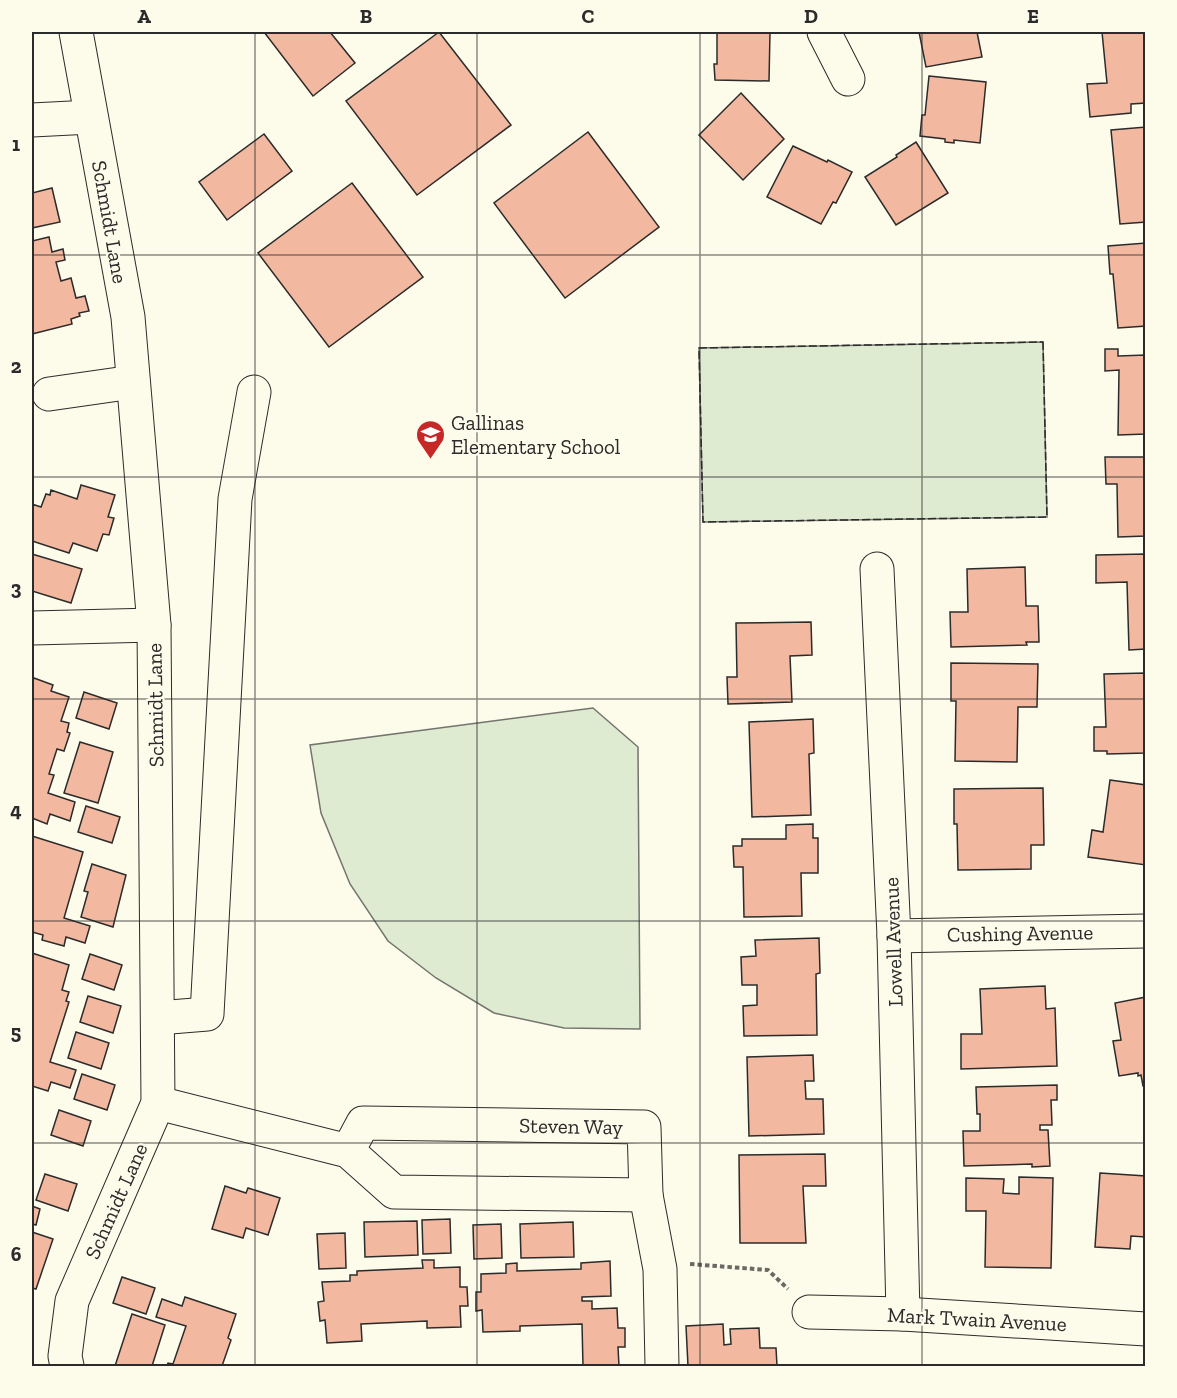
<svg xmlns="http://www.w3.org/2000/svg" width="1177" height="1398" viewBox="0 0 1177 1398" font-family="'Zilla Slab',serif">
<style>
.green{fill:#deebd1;stroke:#74746e;stroke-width:1.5}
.building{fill:#f2b8a0;stroke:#2b2b2b;stroke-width:1.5}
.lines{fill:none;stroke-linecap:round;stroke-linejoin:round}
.minor-casing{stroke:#2b2b2b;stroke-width:35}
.path{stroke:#6a6964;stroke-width:4;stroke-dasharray:4.5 3;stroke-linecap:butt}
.minor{stroke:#fdfbea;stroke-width:33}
.fence{stroke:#2b2b2b;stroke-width:1.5;stroke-dasharray:8 3;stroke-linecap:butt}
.grid{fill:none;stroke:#2b2b2b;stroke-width:1.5;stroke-opacity:0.55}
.labels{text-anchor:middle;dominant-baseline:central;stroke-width:4.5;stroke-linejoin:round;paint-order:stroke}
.street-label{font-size:21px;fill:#2b2b2b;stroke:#fdfbea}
.poi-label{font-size:21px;fill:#2b2b2b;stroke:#fdfbea;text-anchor:start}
.neatline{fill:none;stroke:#2b2b2b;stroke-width:2}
.grid-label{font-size:20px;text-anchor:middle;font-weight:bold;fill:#2b2b2b}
</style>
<rect width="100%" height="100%" fill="#fdfbea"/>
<g class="green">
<path d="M1043 342 1047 517 703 522 699 348Z"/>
<path d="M593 708 638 747 640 1029 564 1028 494 1013 436 978 388 941 350 884 321 813 310 745Z"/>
</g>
<g class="building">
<path d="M264 32H330L355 63 313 96Z"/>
<path d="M439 32 511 125 417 195 346 101Z"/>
<path d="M717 32H770L769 81 715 80 714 64H717Z"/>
<path d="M919 32H977L982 57 926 67Z"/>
<path d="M1102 32H1146V103L1131 104V113L1090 117 1087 84 1107 83Z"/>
<path d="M929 76 986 82 980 143 954 140V143L945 142V139L920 136 922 115H925Z"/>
<path d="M741 93 784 139 743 180 699 135Z"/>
<path d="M1146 127V222L1120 224 1111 130Z"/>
<path d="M588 132 659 227 565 298 494 203Z"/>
<path d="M264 134 292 171 227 220 199 182Z"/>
<path d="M916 142 948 193 896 225 865 177 897 157 896 155Z"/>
<path d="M793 146 827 162 828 160 852 172 836 203 833 202 821 224 767 197Z"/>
<path d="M352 183 423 277 329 347 258 253Z"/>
<path d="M52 188 60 222 32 228V193Z"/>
<path d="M49 237 52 252 63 249 65 260 56 262 61 281 71 278 76 298 85 296 89 311 79 313 80 316 71 319 72 324 32 334V241Z"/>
<path d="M1146 243V326L1118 328 1113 274H1110L1108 246Z"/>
<path d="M1105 349H1118V356L1146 355V434L1118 435 1119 370 1105 371Z"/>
<path d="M1105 457H1146V536L1118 537 1117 484H1106Z"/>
<path d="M81 485 115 495 108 517 114 518 109 535 103 534 97 551 73 543 69 553 32 541V504L41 507 46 494 50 495 51 490 77 499Z"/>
<path d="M32 554 82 569 71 603 32 591Z"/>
<path d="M1146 554V649L1129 650 1127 582 1096 583V555Z"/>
<path d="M1025 567 1026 606H1038L1039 642H1026L1027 645 951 647 950 612H968L967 569Z"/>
<path d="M811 622 812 655 790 656 792 702 728 704 727 677H737L736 623Z"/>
<path d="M951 663 1038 664 1037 707H1018L1017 762 955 761 956 701H951Z"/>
<path d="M1146 673V753L1107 754V751H1094V727H1106L1104 674Z"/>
<path d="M34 678 53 685 51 691 69 697 61 721 69 723 67 732 70 733 64 751 57 749 49 774 54 775 48 793 75 802 70 821 50 814 47 824 32 818V683Z"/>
<path d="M84 692 117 703 109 729 76 718Z"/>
<path d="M813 719 814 753 809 754 811 815 752 817 749 722Z"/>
<path d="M80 742 113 752 98 803 64 793Z"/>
<path d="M1110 780 1146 785V865L1088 857 1092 830 1103 832Z"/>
<path d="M1043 788 1044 845H1031V869L958 870 957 824H954V789Z"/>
<path d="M86 806 120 817 112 843 78 832Z"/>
<path d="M813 824V838H818V873H801L802 916 744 917 743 867H734L733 846H742V839H786V825Z"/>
<path d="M32 836 83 852 64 918 90 926 85 943 66 937 64 946 42 940 43 935 32 932Z"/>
<path d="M92 864 126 875 113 927 81 917 88 892 84 891Z"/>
<path d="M819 938 820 973 816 974 817 1035 744 1036 743 1006 757 1005V985H742L741 957 756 956 755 940Z"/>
<path d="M32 953 69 965 62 990 69 992 66 1001 69 1002 50 1062 76 1070 70 1088 51 1082 48 1091 32 1086Z"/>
<path d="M90 954 122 965 114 990 82 979Z"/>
<path d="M1045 986 1046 1009 1055 1008 1057 1066 961 1069V1034H982L980 989Z"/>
<path d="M88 996 121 1006 113 1033 80 1022Z"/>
<path d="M1146 997V1086H1143L1141 1075 1138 1076V1073L1119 1076 1113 1041 1121 1040 1115 1003Z"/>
<path d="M76 1032 109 1043 101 1069 68 1058Z"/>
<path d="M813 1055 814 1081H805L806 1099H823L824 1134 749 1136 747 1057Z"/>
<path d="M82 1074 115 1085 107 1110 74 1099Z"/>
<path d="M1057 1085V1100H1051L1052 1125H1040V1130H1048L1050 1166 1032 1167V1164L964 1166 963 1131H980V1114H977L976 1087Z"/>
<path d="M59 1110 91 1121 83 1146 51 1135Z"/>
<path d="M825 1154 826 1186H803L806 1243H740L739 1155Z"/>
<path d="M1100 1173 1146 1176V1237L1131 1236 1130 1249 1095 1247Z"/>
<path d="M45 1174 77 1184 68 1211 36 1200Z"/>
<path d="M1019 1177 1053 1178 1051 1268 985 1267 986 1211H966V1178L1004 1179 1003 1193 1019 1194Z"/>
<path d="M225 1186 246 1193 248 1188 280 1198 268 1235 246 1228 243 1238 212 1229Z"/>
<path d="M32 1206 40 1209 36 1225 32 1224Z"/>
<path d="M450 1219 451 1253 423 1254 422 1220Z"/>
<path d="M417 1221 418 1255 365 1257 364 1222Z"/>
<path d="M573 1222 574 1257 521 1258 520 1224Z"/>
<path d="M501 1224 502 1258 474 1259 473 1225Z"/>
<path d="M32 1232 53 1239 36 1289 32 1288Z"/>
<path d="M345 1233 346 1268 319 1269 317 1234Z"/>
<path d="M422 1260H434V1268L460 1267V1287H467L468 1306H460L461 1327 427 1328V1321L361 1324 362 1341 327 1343 325 1320 320 1321 318 1302 324 1301 322 1282 350 1281V1275H357V1271L423 1268Z"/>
<path d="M610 1261 611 1296 582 1297V1301H592V1309L617 1308 618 1328H625V1347H618L619 1366H583L582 1324 520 1326V1331L483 1332 482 1310 476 1311V1292H481V1274L506 1273V1264L517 1263V1271L581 1269V1263Z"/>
<path d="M122 1277 155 1288 146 1314 113 1303Z"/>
<path d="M185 1297 236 1314 228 1338 231 1340 222 1366H167L168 1363 173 1364 186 1326 156 1317 162 1299 182 1306Z"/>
<path d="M132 1314 165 1325 152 1366H115Z"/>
<path d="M723 1324 724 1345 731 1344 730 1329 759 1328 760 1348H776L777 1366H688L686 1326Z"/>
</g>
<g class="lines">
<defs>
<g id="minor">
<path d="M824 32 848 79"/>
<path d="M32 120 91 117"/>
<path d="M49 394 133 382"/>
<path d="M877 569 894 936 903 1314"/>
<path d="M32 628 154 625"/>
<path d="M894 936 1146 931"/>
<path d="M158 1018 207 1014 235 499 254 392"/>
<path d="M158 1103 348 1151 394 1192 646 1195 644 1127 363 1123 348 1151"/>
<path d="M646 1195 660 1269 662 1366"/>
<path d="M809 1312 903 1314 1146 1329"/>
<path d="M67 1366 65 1356 72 1301 158 1103 154 625 128 317 76 32"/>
</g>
</defs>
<use href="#minor" class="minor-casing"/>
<path class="path" d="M690 1264 768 1270 788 1289"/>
<use href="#minor" class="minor"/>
<path class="fence" d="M1043 342 1047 517 703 522 699 348Z"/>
</g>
<path class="grid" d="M255 32V1366M477 32V1366M700 32V1366M922 32V1366M32 255H1146M32 477H1146M32 699H1146M32 921H1146M32 1143H1146"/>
<defs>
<symbol id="school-pin" viewBox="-11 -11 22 30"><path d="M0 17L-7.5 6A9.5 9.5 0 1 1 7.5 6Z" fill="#c62828" stroke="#fdfbea"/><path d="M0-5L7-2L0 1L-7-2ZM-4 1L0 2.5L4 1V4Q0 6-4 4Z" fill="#fff"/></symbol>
</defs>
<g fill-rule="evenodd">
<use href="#school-pin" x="414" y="418" width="33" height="45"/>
</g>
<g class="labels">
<g class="street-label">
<text transform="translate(110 222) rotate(80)">Schmidt Lane</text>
<text transform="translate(155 705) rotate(-91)">Schmidt Lane</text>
<text transform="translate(1020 933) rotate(-1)">Cushing Avenue</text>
<text transform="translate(893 942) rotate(-92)">Lowell Avenue</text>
<text transform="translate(571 1126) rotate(1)">Steven Way</text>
<text transform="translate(116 1201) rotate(-66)">Schmidt Lane</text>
<text transform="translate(977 1319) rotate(3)">Mark Twain Avenue</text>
</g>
<g class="poi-label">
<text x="451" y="422">Gallinas<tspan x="451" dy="24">Elementary School</tspan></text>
</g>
</g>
<rect width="1177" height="1398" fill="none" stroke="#fdfbea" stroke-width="66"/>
<rect x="33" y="33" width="1111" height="1332" class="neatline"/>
<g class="grid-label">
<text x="144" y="23">A</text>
<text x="366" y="23">B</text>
<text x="588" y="23">C</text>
<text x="811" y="23">D</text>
<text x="1033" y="23">E</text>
<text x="16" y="151">1</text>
<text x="16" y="373">2</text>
<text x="16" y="595">3</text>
<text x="16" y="817">4</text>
<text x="16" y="1039">5</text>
<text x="16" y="1261">6</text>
</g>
</svg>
